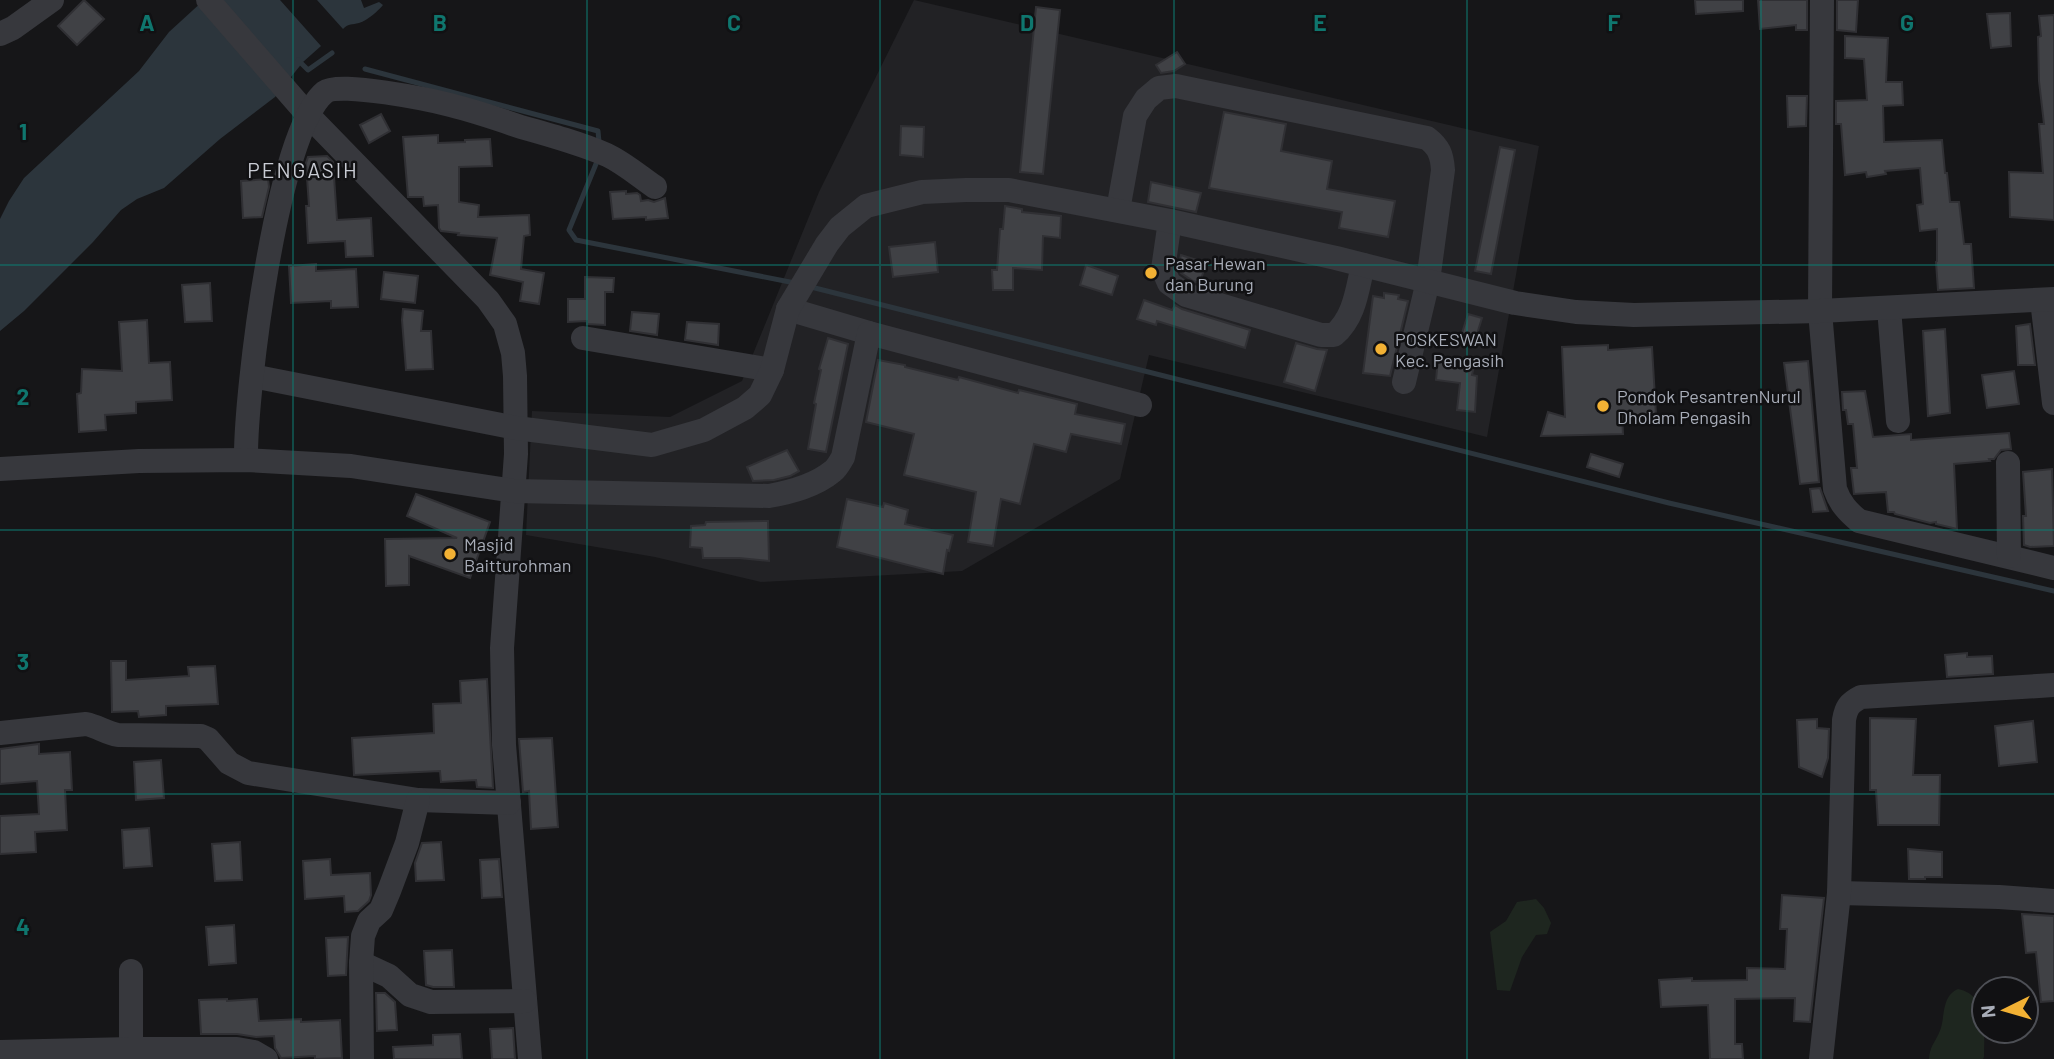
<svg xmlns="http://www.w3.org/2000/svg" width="2054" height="1059" viewBox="0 0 2054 1059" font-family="Barlow,sans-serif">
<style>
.built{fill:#222225}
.green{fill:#1e261f}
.water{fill:#2c353c}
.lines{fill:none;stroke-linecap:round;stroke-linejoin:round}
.stream{stroke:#2c353c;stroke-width:5}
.building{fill:#404145;stroke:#303034;stroke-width:2}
.minor{stroke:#37383d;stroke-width:24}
.grid{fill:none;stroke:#0f766e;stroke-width:2;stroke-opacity:0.55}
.poi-dot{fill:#f2b134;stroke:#111113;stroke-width:2.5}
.labels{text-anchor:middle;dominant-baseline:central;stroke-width:5;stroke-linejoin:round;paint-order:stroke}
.poi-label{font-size:18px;fill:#a8adb8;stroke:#111113;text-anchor:start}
.quarter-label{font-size:21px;letter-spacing:2px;fill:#c9ccd4;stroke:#111113}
.grid-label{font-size:23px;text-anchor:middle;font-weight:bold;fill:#0f766e;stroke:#111113;stroke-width:5;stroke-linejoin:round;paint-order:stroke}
</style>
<rect width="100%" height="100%" fill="#161618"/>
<path class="built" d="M914 0 1539 146 1487 437 1149 355 1120 479 962 571 761 582 655 557 526 535 532 411 670 417 742 381 819 192Z"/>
<g class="green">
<path d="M1536 899 1544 908 1551 923 1547 934 1536 935 1522 957 1510 991 1497 990 1490 932 1506 921 1517 902Z"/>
<path d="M1958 989C1989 995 1984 1034 1984 1057L1983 1059H1929C1930 1046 1934 1044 1939 1033 1946 1019 1940 997 1958 989Z"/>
</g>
<g class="water">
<path d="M204 0H280L321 46 303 62 275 97 220 139 164 188 137 199 121 210 93 242 24 311 0 331V219L9 201 24 178 139 71 169 32Z"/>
<path d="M317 0H361L364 8 379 2 383 5C377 12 368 20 359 23 352 25 349 23 343 29Z"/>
</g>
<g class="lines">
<g class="stream">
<path d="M298 60 308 70 332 53"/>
<path d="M365 69 598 131 599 142"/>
<path d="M598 159 569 230 576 240 795 283"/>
<path d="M811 287 1669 503 2054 591"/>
</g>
</g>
<g class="building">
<path d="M84 0 104 19 77 45 58 26Z"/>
<path d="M1695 0H1743V11L1696 14Z"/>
<path d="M1758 0H1807V30H1796V25L1760 29Z"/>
<path d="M1837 0H1858L1856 32 1837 30Z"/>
<path d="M1036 7 1060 10 1043 174 1020 172Z"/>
<path d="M2010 13 2011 46 1991 48 1987 14Z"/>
<path d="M2054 15V220L2010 217 2009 172 2043 173 2039 124H2044L2039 81 2038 37 2041 36 2039 16Z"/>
<path d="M1845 36 1888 38 1886 82H1902L1903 105 1883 106 1884 142 1942 140 1945 173H1947L1950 202H1959L1964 244H1971L1974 288 1938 290 1936 262 1937 261V229L1920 231 1917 205 1923 204 1920 168 1885 171 1886 174 1867 177 1866 172 1845 175 1841 124H1836V101L1867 100 1864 59 1845 58Z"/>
<path d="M1177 52 1185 64 1174 71 1161 73 1156 65Z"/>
<path d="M1787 96H1807L1806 126 1788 127Z"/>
<path d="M1224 112 1286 124 1281 151 1332 161 1327 189 1395 201 1388 237 1339 228 1342 212 1209 188Z"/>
<path d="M381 114 390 131 369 143 360 125Z"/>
<path d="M901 126 924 127 923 157 900 155Z"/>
<path d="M438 135V143L465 142V140L490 139 492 166 459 167V202L479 205 478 217 529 215 530 235 524 236 521 269 544 273 539 304 520 301 523 282 490 275 497 238 458 235 459 233 441 231 439 228 438 205 424 206 423 197H408L403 137Z"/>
<path d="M1500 147 1515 150 1491 274 1475 271Z"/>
<path d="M327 156 333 162 337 220 371 218 373 256 346 257 345 241 308 243 306 206H309L306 163 308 157Z"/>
<path d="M268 179 269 187 262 217 243 218 241 181Z"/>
<path d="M1151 182 1201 193 1196 212 1148 202Z"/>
<path d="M626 191V194L637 193 640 195 641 201 648 200 654 202 665 198 668 218 646 220V217L613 219 610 192Z"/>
<path d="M1005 206 1022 209V212L1061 216 1060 238 1043 236 1042 270 1013 268V290H993L992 270H997L1000 229H1003Z"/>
<path d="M935 242 938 272 893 277 889 247Z"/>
<path d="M1181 255 1206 263 1200 283 1193 281 1181 273 1178 267Z"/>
<path d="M316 264V271L356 269 358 307 331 308V301L291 303 289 266Z"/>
<path d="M1086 265 1118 276 1112 295 1080 285Z"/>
<path d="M384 272 418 276 415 303 381 299Z"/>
<path d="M585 277 614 278 613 292H605V325L587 324V321L568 322V299H585Z"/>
<path d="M210 283 212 321 185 322 182 285Z"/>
<path d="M1384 293 1399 295 1398 299 1408 301 1390 376 1363 373 1373 296 1384 298Z"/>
<path d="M1144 300 1172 310 1175 305 1182 309 1250 330 1245 348 1157 321 1156 325 1137 319Z"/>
<path d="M403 309 423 311 421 331H431L433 369 406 370 402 320Z"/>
<path d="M632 312 659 314 657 335 630 331Z"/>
<path d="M1468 314 1482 318 1476 337 1462 333Z"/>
<path d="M147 320 149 363 170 362 172 400 136 402V413L105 415 106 430 79 432 77 394 81 393 82 369 122 371 119 322Z"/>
<path d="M687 322 719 324 718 345 685 340Z"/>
<path d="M2030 324 2035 365H2018L2016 326Z"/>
<path d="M1945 329 1950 413 1928 416 1923 331Z"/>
<path d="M828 338 848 344 826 452 808 449 816 404 814 403 821 370 819 369Z"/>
<path d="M1296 343 1317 349 1327 350 1315 391 1284 382Z"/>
<path d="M1608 345V350L1652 347 1656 415 1622 417 1623 434 1541 436 1548 412 1565 417 1562 347Z"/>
<path d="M1438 359 1474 366 1472 375 1477 376 1475 412 1457 410 1460 383 1436 380Z"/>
<path d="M878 360 905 365V367L958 380 959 377 1018 393 1019 390 1077 404 1075 414 1125 424 1121 444 1071 434 1066 452 1034 444 1020 504 1001 499 993 546 968 542 976 492 904 475 914 434 866 422Z"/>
<path d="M1808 361 1819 482 1800 484 1784 363Z"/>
<path d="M2014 371 2019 404 1987 408 1982 375Z"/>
<path d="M1865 391 1873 437 1911 434V440L2009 433 2011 449 2001 450 1994 459H1989L1990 461 1954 464 1957 529 1936 524V522L1930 523 1895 514 1894 512H1888L1886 492 1854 494 1851 468H1857L1853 424H1848L1846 410H1843L1842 392Z"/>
<path d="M787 450 799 471 790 476 774 480 753 481 747 467Z"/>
<path d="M1591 454 1623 464 1619 477 1587 467Z"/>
<path d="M2052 469 2054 546 2030 547 2024 545 2023 516H2026L2023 472Z"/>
<path d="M1820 488 1828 511 1813 512 1810 489Z"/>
<path d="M416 494 490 522 470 578 409 556V585L386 586 385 539 457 538 407 516Z"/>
<path d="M847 499 883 507 884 503 908 510 905 524 953 535 949 551 947 550 943 574 837 547Z"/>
<path d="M768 521 769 561 739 558H703L702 548 690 547 691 526 705 525 706 522Z"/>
<path d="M1967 653V657L1992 656 1993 674 1947 677 1945 655Z"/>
<path d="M111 661H126V680L189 676 188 667 215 666 218 704 166 706V715L139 717 138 711 112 712Z"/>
<path d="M487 679 493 788 477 787 476 780 441 782 440 771 354 775 352 738 434 733 433 704 461 703 460 681Z"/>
<path d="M1870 718 1916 719 1913 775H1940L1939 825H1878L1876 790H1870Z"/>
<path d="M1817 719V728L1829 729 1828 758 1822 777 1799 767 1797 720Z"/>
<path d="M2033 721 2037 762 1999 766 1995 726Z"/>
<path d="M552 738 558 827 531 829 529 791 523 792 519 739Z"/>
<path d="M39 744V754L70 752 72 790H65L67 830 35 832 36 852 0 854V816L39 814 37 781 0 784V749Z"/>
<path d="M161 760 164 798 136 800 134 762Z"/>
<path d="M149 828 152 866 124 868 122 830Z"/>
<path d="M240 842 242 880 215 881 212 844Z"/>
<path d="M441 842 444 880 416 881 415 863 422 843Z"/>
<path d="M1908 849 1942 852V877H1925V879H1909Z"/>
<path d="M330 859 331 875 370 873 371 895 369 901 358 911 345 912 344 896 305 899 303 861Z"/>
<path d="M499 859 502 897 482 898 480 860Z"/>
<path d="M1782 895 1824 898 1810 1022 1794 1021 1795 998 1735 999V1044H1742L1743 1059H1710L1708 1005 1661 1007 1659 980 1692 978V981L1747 980V968L1785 969 1787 929H1780Z"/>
<path d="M2022 914 2054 916V1001L2041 1002 2036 952 2026 953Z"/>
<path d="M234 925 236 963 209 965 206 927Z"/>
<path d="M348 937 346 975 328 976 326 938Z"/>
<path d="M452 950 454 987H433L426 985 424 951Z"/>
<path d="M376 993H385L395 1002 397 1030 377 1031Z"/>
<path d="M227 999V1001L257 999 259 1021 301 1019V1022L340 1020 342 1058 315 1059V1056L281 1058 275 1048 274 1036 256 1037 237 1034H201L199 1000Z"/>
<path d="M513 1028 515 1059H492L490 1029Z"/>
<path d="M460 1034 462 1059H394L393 1047 433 1045V1035Z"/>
</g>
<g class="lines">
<g class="minor">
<path d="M208 0 307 114 488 300 505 324 513 353 515 376 516 454 502 648 504 745 530 1059"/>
<path d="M1822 0 1820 311 1835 489C1840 503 1847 511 1859 521L2054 568"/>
<path d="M0 34 13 28 52 0"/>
<path d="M1118 210 1135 116 1146 99 1159 88 1176 86 1427 138C1439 147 1442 155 1443 170L1428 281 1404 382"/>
<path d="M1170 221 1163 269 1169 283 1186 295 1321 335H1334C1355 317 1357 290 1363 265"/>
<path d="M2042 300 2054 403"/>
<path d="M1889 308 1898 421"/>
<path d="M788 309 869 333 1140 405"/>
<path d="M583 338 772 370"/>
<path d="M252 376 516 428 652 445 704 430 745 408 760 395 772 370 788 309 827 244 840 227 866 206 922 192 966 190H1009L1170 221 1336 258 1515 303 1576 312 1634 315 1820 311 2054 299"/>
<path d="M246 460C245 394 277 130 325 92 339 81 431 100 450 105 474 111 498 119 521 127 550 135 579 143 607 155 624 163 639 176 655 187"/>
<path d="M2008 463 2009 556"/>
<path d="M0 469 139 461 246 460 351 466 514 491 769 496C791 492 815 486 833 471 837 468 840 462 843 457L869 333"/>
<path d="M0 733 86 724C97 726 106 733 118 735L201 736 208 739 229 763 248 773 418 800 509 803"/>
<path d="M1839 893 1999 897 2054 901"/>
<path d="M361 963 389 976 410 995 431 1002 525 1001"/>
<path d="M131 971V1059"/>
<path d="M0 1052 131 1049H237L254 1052 266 1059"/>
<path d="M362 1059 361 963 363 936 369 921 381 910 389 891 407 843 418 800"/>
<path d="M1821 1059 1839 893 1844 720C1846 708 1849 703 1861 697L2054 685"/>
</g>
</g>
<path class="grid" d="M293 0V1059M587 0V1059M880 0V1059M1174 0V1059M1467 0V1059M1761 0V1059M0 265H2054M0 530H2054M0 794H2054"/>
<g class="poi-dot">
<circle cx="1151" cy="273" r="7"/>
<circle cx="1381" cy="349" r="7"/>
<circle cx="1603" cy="406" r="7"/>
<circle cx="450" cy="554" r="7"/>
</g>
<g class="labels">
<g class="poi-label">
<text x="1165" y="263">Pasar Hewan<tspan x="1165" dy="21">dan Burung</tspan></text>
<text x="1395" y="339">POSKESWAN<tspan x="1395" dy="21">Kec. Pengasih</tspan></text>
<text x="1617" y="396">Pondok PesantrenNurul<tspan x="1617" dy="21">Dholam Pengasih</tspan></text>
<text x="464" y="544">Masjid<tspan x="464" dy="21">Baitturohman</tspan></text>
</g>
<g class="quarter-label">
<text x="303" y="169">PENGASIH</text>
</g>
</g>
<g class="grid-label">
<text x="147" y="31">A</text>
<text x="440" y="31">B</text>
<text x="734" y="31">C</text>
<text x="1027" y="31">D</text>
<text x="1320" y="31">E</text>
<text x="1614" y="31">F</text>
<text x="1907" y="31">G</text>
<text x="23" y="140">1</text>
<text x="23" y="405">2</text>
<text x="23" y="670">3</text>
<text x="23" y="935">4</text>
</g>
<g transform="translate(2005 1010) rotate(265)"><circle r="33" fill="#111113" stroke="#4d4f55" stroke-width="2"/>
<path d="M0-5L12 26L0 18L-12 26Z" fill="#f2b134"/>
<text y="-10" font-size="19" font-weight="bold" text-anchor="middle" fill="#a8adb8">N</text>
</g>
</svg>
